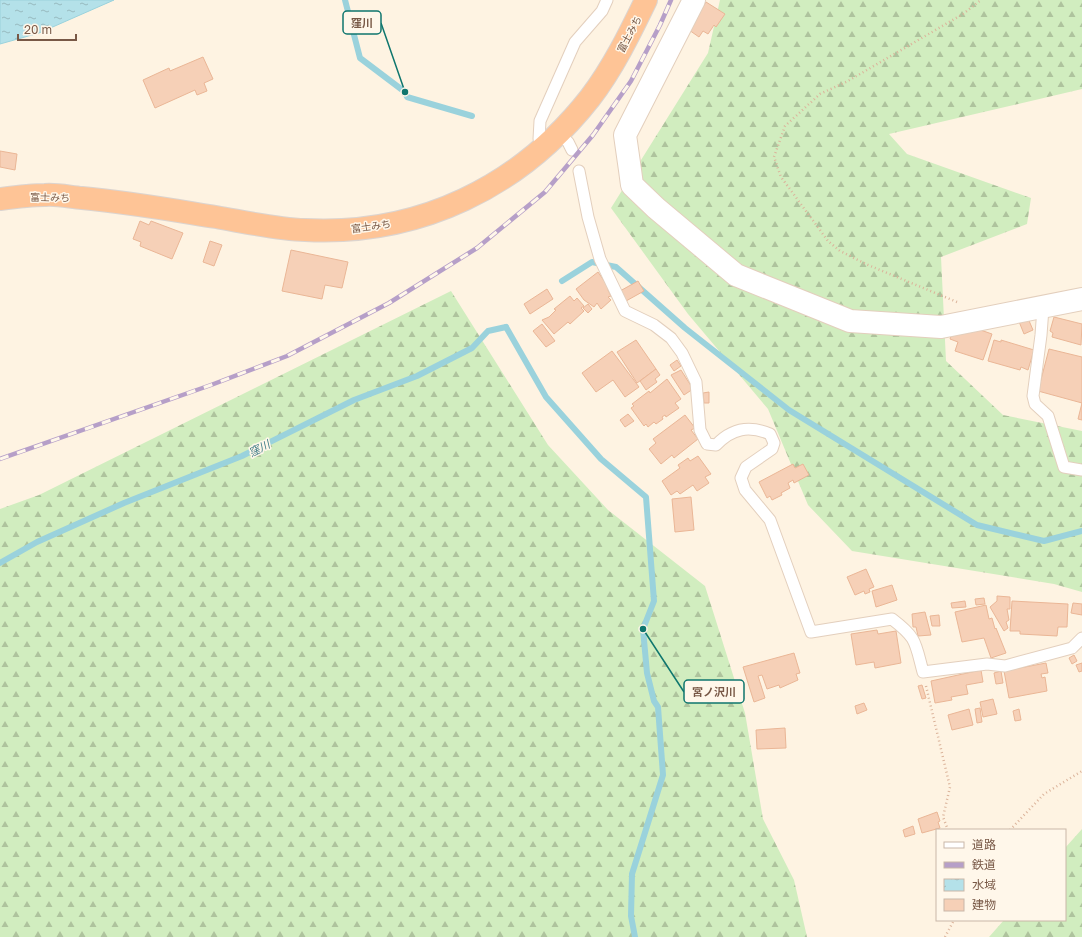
<svg xmlns="http://www.w3.org/2000/svg" width="1082" height="937" viewBox="0 0 1082 937" font-family="'Golos Text','Noto Sans JP',sans-serif">
<style>
.forest{fill:url(#forest-firs)}
.water{fill:url(#water-ripples);stroke:#9ad2dc}
.lines{fill:none;stroke-linecap:round;stroke-linejoin:round}
.stream{stroke:#9ad2dc;stroke-width:6}
.building{fill:#f6d0b7;stroke:#eab696}
.service-casing{stroke:#e3cfbd;stroke-width:13}
.minor-casing{stroke:#e3cfbd;stroke-width:24}
.trunk-casing{stroke:#dcd4cf;stroke-width:24}
.path{stroke:#dbb39a;stroke-width:2.5;stroke-dasharray:1 3;stroke-linecap:butt}
.service{stroke:#fff;stroke-width:11}
.minor{stroke:#fff;stroke-width:22}
.trunk{stroke:#fec496;stroke-width:22}
.rail-casing{stroke:#b69fc8;stroke-width:4.5}
.rail{stroke:#fff7ea;stroke-width:3;stroke-dasharray:9;stroke-linecap:butt}
.labels{text-anchor:middle;dominant-baseline:central;stroke-width:3;stroke-linejoin:round;paint-order:stroke}
.street-label{font-size:10px;fill:#785846;stroke:#fff7ea}
.water-label{font-size:11px;font-style:italic;fill:#3b7a86;stroke:#fff7ea}
.leader{fill:none;stroke:#0f766e;stroke-width:1.5}
.callout-dot{fill:#0f766e;stroke:#fff7ea;stroke-width:1.5}
.callout{fill:#fff7ea;stroke:#0f766e;stroke-width:1.5}
.callout-label{font-size:11px;text-anchor:middle;font-weight:bold;fill:#785846}
</style>
<defs>
<pattern id="forest-firs" width="22" height="20" patternUnits="userSpaceOnUse"><rect width="22" height="20" fill="#d1edbf"/><path d="M5 1l3.5 6h-7zM16 11l3.5 6h-7z" fill="#aec39d"/></pattern>
<pattern id="water-ripples" width="26" height="14" patternUnits="userSpaceOnUse"><rect width="26" height="14" fill="#b4e1e9"/><path d="M2 4q2-2 4 0t4 0M15 11q2-2 4 0t4 0" fill="none" stroke="#97b9bf"/></pattern>
</defs>
<rect width="100%" height="100%" fill="#fef3e2"/>
<g class="forest">
<path d="M720 0H1082V89L889 134 907 154 1031 198 1027 224 941 257 946 361 1003 415 1082 431V592L1054 584 852 551 808 505 768 409 688 314 611 208 708 53Z"/>
<path d="M451 291 548 445 608 510 705 586 745 713 763 819 794 880 807 937H0V509L39 495Z"/>
<path d="M1082 829V937H989L1004 920H1065V848Z"/>
</g>
<path class="water" d="M0 0H114L39 33 0 44Z"/>
<g class="lines">
<g class="stream">
<path d="M345 0 360 58 405 92 407 97 472 116"/>
<path d="M562 281 592 262 616 267 685 328 789 410 977 525 1044 541 1082 531"/>
<path d="M506 327 546 397 601 459 646 497 654 601 643 629 647 673 654 701 658 707 663 775 632 874 631 916 635 937"/>
<path d="M0 563 37 542 124 503 242 456 354 400 417 376 472 348 488 331 506 327"/>
</g>
</g>
<g class="building">
<path d="M706 2 725 14 716 27 714 25 708 34 703 31 699 37 689 30Z"/>
<path d="M203 57 213 79 204 83 207 91 197 95 195 90 155 108 143 80 169 68 170 71Z"/>
<path d="M0 151 17 154 15 170 0 167Z"/>
<path d="M140 221 149 225 151 221 183 233 172 259 140 246 141 242 133 239Z"/>
<path d="M210 241 222 245 214 266 203 262Z"/>
<path d="M291 250 348 262 342 288 325 285 322 299 282 291Z"/>
<path d="M598 272 609 288 608 290 611 296 608 297 611 300 601 309 597 303 594 307 584 300 576 289Z"/>
<path d="M638 281 644 291 626 301 620 291Z"/>
<path d="M547 289 553 299 530 314 524 304Z"/>
<path d="M570 296 574 301 577 298 584 306 581 308 584 311 570 324 568 322 554 334 542 320 549 317 556 310 554 309Z"/>
<path d="M588 304 592 309 588 313 583 308Z"/>
<path d="M1027 316 1033 330 1024 334 1018 319Z"/>
<path d="M1054 317 1082 324 1081 345 1052 337 1053 333 1050 331Z"/>
<path d="M542 324 555 341 546 347 533 331Z"/>
<path d="M969 326 992 334 983 360 955 351 958 342 950 339 953 331Z"/>
<path d="M636 340 656 369 637 383 617 352Z"/>
<path d="M994 340 1001 342V340L1034 350 1028 370 1021 367 1020 370 988 361Z"/>
<path d="M1049 349 1082 357V420L1078 419 1082 403 1038 391Z"/>
<path d="M612 351 639 387 625 397 613 380 596 392 582 373Z"/>
<path d="M677 360 681 366 674 371 670 365Z"/>
<path d="M656 369 660 375 655 379 657 382 646 390 640 381Z"/>
<path d="M681 370 693 389 684 395 671 375Z"/>
<path d="M667 379 681 399 675 403 679 408 666 417 665 415 662 417 663 419 656 424 654 422 648 427 646 424 644 426 631 408 634 406 632 404 649 391 650 393Z"/>
<path d="M709 392V403H704L703 393Z"/>
<path d="M628 414 634 421 625 427 620 420Z"/>
<path d="M685 415 695 428 691 430 698 439 674 458 672 455 661 464 649 449 656 443 653 439Z"/>
<path d="M698 456 711 474 705 477 709 483 697 491 693 485 680 494 677 491 671 495 662 481 680 468 678 465 688 458 690 461Z"/>
<path d="M793 464 795 468 803 464 809 475 794 483 793 480 788 483 790 488 781 493 782 495 772 500 770 496 767 498 759 482Z"/>
<path d="M691 497 694 530 675 532 672 499Z"/>
<path d="M866 569 874 587 869 589 870 592 865 594 864 591 855 595 847 577Z"/>
<path d="M892 585 897 600 876 607 872 591Z"/>
<path d="M997 596 1010 597V609H1007L1009 620 1006 622 1008 628 1004 631 990 607 997 601Z"/>
<path d="M984 598 985 604 976 605 975 599Z"/>
<path d="M965 601 966 607 952 608 951 603Z"/>
<path d="M1012 601 1068 604 1067 627H1058L1057 636 1020 634V631H1010Z"/>
<path d="M1073 603 1082 604V615L1071 613Z"/>
<path d="M986 605 989 619 992 618 995 629 996 628 1006 653 991 658 984 638 962 642 955 612Z"/>
<path d="M925 612 931 635 918 636 916 627H913L912 614Z"/>
<path d="M939 615 940 626H932L930 616Z"/>
<path d="M877 630 878 634 896 631 901 663 875 668 874 662 856 665 851 634Z"/>
<path d="M794 653 800 673 796 674 798 680 780 688 779 685 767 689 762 675 758 676 765 698 754 702 743 667Z"/>
<path d="M1074 655 1077 661 1072 664 1069 658Z"/>
<path d="M1046 663 1048 673 1041 674 1042 678 1045 677 1047 691 1009 698 1004 671Z"/>
<path d="M1082 663V671L1079 672 1076 665Z"/>
<path d="M981 670 983 682 966 685 968 694 951 697 952 700 935 703 931 681Z"/>
<path d="M1001 671 1003 683 996 684 994 673Z"/>
<path d="M922 685 926 698 922 699 918 686Z"/>
<path d="M993 699 997 714 983 717 980 702Z"/>
<path d="M864 703 867 710 857 714 855 706Z"/>
<path d="M980 708 982 722 977 723 975 709Z"/>
<path d="M969 709 973 725 952 730 948 715Z"/>
<path d="M1019 709 1021 720 1015 721 1013 711Z"/>
<path d="M785 728 786 748 757 749 756 730Z"/>
<path d="M937 812 940 821 938 822 940 828 922 833 918 819Z"/>
<path d="M913 826 915 834 905 837 903 830Z"/>
</g>
<g class="lines">
<defs>
<g id="service">
<path d="M558 133 568 142 572 150"/>
<path d="M545 145 539 139 540 121 575 42 602 11 607 0"/>
<path d="M579 171 588 217 600 259 625 311 654 325 671 338 682 353 696 382 700 430 707 444 716 445C732 428 749 425 770 434L774 443 772 449 746 467 741 478 745 490 770 520 811 632 892 619C917 638 915 642 923 672L987 664 1005 666 1072 648 1082 638"/>
<path d="M1043 308 1041 335 1033 396 1035 404 1048 416 1064 467 1082 470"/>
</g>
<path id="minor" d="M694 0 625 135 630 170 632 185 656 208 736 275 850 321 941 327 1082 299"/>
<path id="trunk" d="M0 199C15 197 30 195 45 195 57 194 70 197 82 198 127 202 172 210 216 217 245 222 276 229 305 230 419 236 520 187 590 98 613 68 630 33 646 0"/>
</defs>
<use href="#service" class="service-casing"/>
<use href="#minor" class="minor-casing"/>
<use href="#trunk" class="trunk-casing"/>
<g class="path">
<path d="M957 302 868 265 840 251 828 241 781 177 774 157 785 126 820 94 848 81 963 14 981 0"/>
<path d="M926 686 950 787 943 817 948 830"/>
<path d="M1010 830 1044 794 1082 771"/>
<path d="M945 937 954 920"/>
</g>
<use href="#service" class="service"/>
<use href="#minor" class="minor"/>
<use href="#trunk" class="trunk"/>
<defs>
<path id="rail" d="M0 459 211 385 287 356 389 303 477 248 545 192 593 135 631 81 660 25 671 0"/>
</defs>
<use href="#rail" class="rail-casing"/>
<use href="#rail" class="rail"/>
</g>
<g class="labels">
<g class="street-label">
<text transform="translate(629 34) rotate(-62)">富士みち</text>
<text transform="translate(50 197) rotate(1)">富士みち</text>
<text transform="translate(371 226) rotate(-8)">富士みち</text>
</g>
<g class="water-label">
<text transform="translate(259 448) rotate(-27)">窪川</text>
</g>
</g>
<path class="leader" d="M405 92L381 23M643 629L684 692"/>
<g class="callout-dot">
<circle cx="405" cy="92" r="4"/>
<circle cx="643" cy="629" r="4"/>
</g>
<g class="callout">
<rect x="343" y="11" width="38" height="23" rx="4"/>
<rect x="684" y="680" width="60" height="23" rx="4"/>
</g>
<g class="callout-label">
<text x="362" y="27">窪川</text>
<text x="714" y="696">宮ノ沢川</text>
</g>
<rect x="936" y="829" width="130" height="92" fill="#fff7ea" stroke="#c9b7a8"/>
<rect x="944" y="842" width="20" height="6" fill="#ffffff" stroke="#c9b7a8"/>
<text x="972" y="849" font-size="12" fill="#785846">道路</text>
<rect x="944" y="862" width="20" height="6" fill="#b69fc8" stroke="#c9b7a8"/>
<text x="972" y="869" font-size="12" fill="#785846">鉄道</text>
<rect x="944" y="879" width="20" height="12" fill="url(#water-ripples)" stroke="#c9b7a8"/>
<text x="972" y="889" font-size="12" fill="#785846">水域</text>
<rect x="944" y="899" width="20" height="12" fill="#f6d0b7" stroke="#c9b7a8"/>
<text x="972" y="909" font-size="12" fill="#785846">建物</text>
<path d="M18 34v6h58v-6" fill="none" stroke="#785846" stroke-width="2"/>
<text x="24" y="34" font-size="12" fill="#785846" stroke="#fff7ea" stroke-width="3" paint-order="stroke">20 m</text>
</svg>
